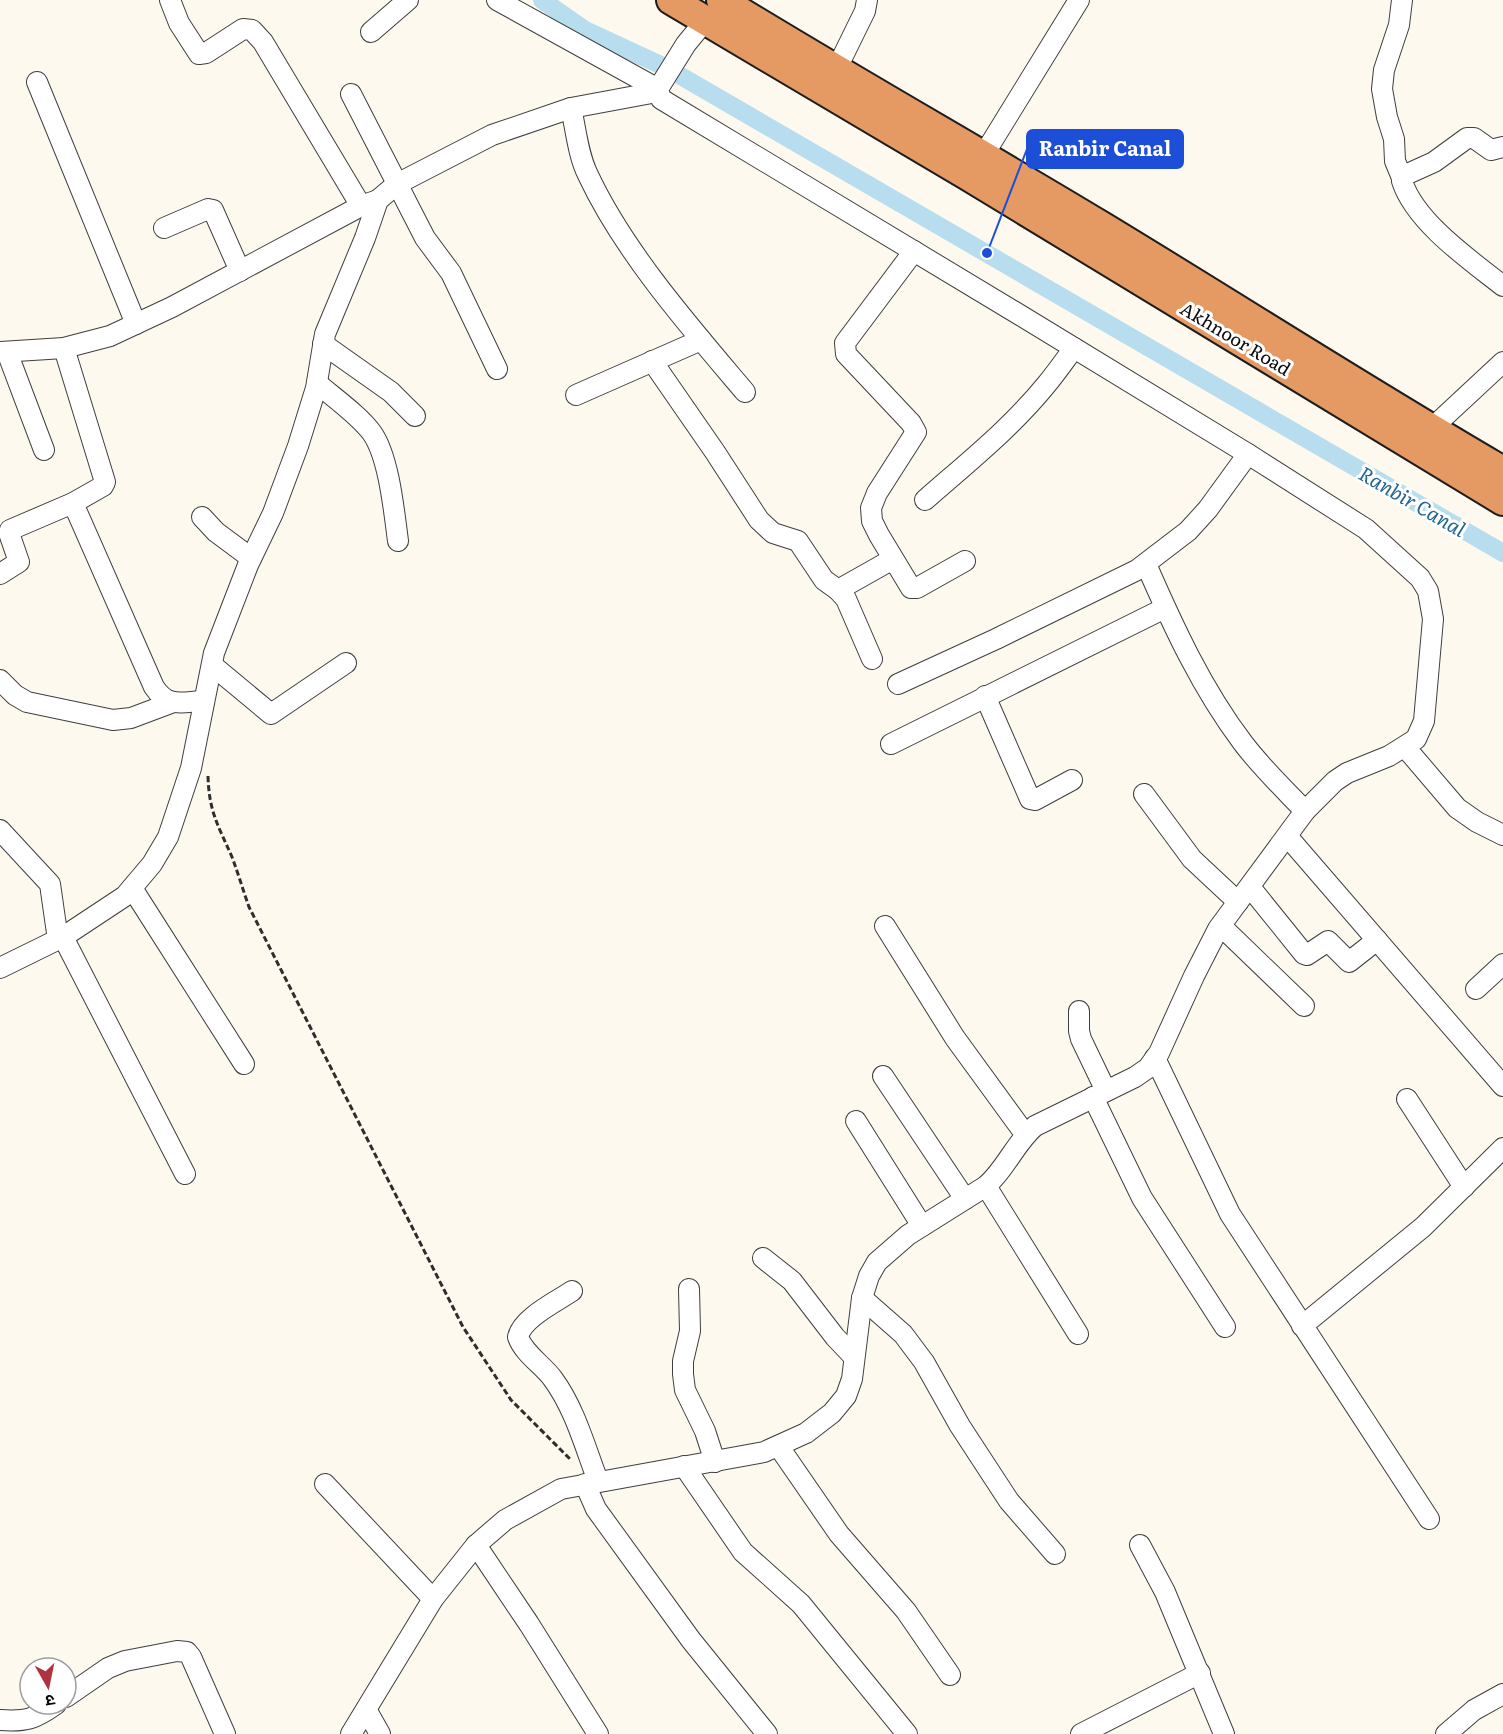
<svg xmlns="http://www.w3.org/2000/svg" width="1503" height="1734" viewBox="0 0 1503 1734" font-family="Literata,'Noto Sans Devanagari',serif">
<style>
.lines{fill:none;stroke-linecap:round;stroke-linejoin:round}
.canal{stroke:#b8ddef;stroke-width:18}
.minor-casing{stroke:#3f3f3f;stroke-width:22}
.highway-casing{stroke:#1d1d1d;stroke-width:32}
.path{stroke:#2e2e2e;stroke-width:3;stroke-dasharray:6 3;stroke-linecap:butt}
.minor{stroke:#fff;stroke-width:20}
.highway{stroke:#e59a64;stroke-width:28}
.labels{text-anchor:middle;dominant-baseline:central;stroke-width:6;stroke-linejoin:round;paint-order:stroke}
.street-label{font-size:18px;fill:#0c0c0c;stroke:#fff}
.water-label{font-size:20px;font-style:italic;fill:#236590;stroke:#fff}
.leader{fill:none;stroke:#1d4ed8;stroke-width:2}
.callout-dot{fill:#1d4ed8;stroke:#fff;stroke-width:2}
.callout{fill:#1d4ed8;stroke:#1d4ed8;stroke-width:2}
.callout-label{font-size:20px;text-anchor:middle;font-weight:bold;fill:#fff}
</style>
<rect width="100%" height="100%" fill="#fdf9ee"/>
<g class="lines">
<path class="canal" d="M542 0 585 30 667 68 1503 553"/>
<defs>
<g id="minor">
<path d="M170 0 179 23 199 54 206 53 243 29 252 30 263 42 361 206"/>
<path d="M497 0 658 89"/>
<path d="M371 32 408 0"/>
<path d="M836 70 865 11 867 0"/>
<path d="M37 82 136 324"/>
<path d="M351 94 425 238 451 273 497 369"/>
<path d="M571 108C576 130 578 155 588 175 624 252 690 327 745 392"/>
<path d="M1503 147 1491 150 1474 138H1467L1434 162 1403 176 1402 181C1415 222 1470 260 1503 286"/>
<path d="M983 156 1079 0"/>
<path d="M1402 178 1395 161 1394 139 1387 117 1382 89 1384 70 1399 25 1402 0"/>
<path d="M164 228 208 209 213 210 240 271"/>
<path d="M914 251 845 343 846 354 911 423 916 432 877 493 871 508 872 521 879 535 911 588H917L965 561"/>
<path d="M323 344 391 392 415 416"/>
<path d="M0 352 64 348 110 336 172 307 361 206 378 200"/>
<path d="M7 352 44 450"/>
<path d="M652 361 715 452 759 520 773 533 798 541 824 580 838 590 846 599 872 659"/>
<path d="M317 383C333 397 360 416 372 433 389 457 394 511 398 541"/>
<path d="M576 395 701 340"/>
<path d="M1431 429 1503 362"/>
<path d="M925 500C967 463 1011 428 1046 385 1056 373 1065 360 1074 348"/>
<path d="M73 503 154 687C168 708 180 702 203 701"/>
<path d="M202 517 216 532 251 558"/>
<path d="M1146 564C1173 626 1202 689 1243 743 1261 767 1284 789 1305 811"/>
<path d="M0 574 19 562 9 533 10 530 73 503 103 486 105 482 64 348"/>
<path d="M838 590 893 559"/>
<path d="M212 665 271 714 346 663"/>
<path d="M0 680 15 695 27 702 113 720 131 718 171 703"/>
<path d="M898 684 996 639 1137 570 1188 531 1208 509 1248 454"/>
<path d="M985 696 1030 799 1035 800 1072 780"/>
<path d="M891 744 1165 608"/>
<path d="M1405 747 1457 808 1477 822 1503 835"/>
<path d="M1144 794 1192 859 1238 902"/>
<path d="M0 830 50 884 58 940"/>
<path d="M1287 836 1503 1086"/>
<path d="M1250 887 1304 954 1307 955 1328 941 1349 962 1377 940"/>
<path d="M132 888 244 1064"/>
<path d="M885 926 955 1038 1025 1134"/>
<path d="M1221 926 1304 1006"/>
<path d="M63 937 185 1174"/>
<path d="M0 968 63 937 125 896 152 864 168 837 191 768 214 653 248 565 273 513 298 446 316 388 325 334 365 238 378 200 397 184 492 135 571 108 657 92"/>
<path d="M1476 989 1503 964"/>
<path d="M1079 1011V1031L1081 1039 1106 1091"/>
<path d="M1155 1058 1230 1214 1429 1519"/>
<path d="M883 1076 965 1199"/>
<path d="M1093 1097 1142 1198 1225 1327"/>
<path d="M1407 1099 1464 1187"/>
<path d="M856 1121 922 1226"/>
<path d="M986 1186 1078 1334"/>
<path d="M763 1258 792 1281 835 1337 854 1357"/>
<path d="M689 1289 690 1331 683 1361V1374L685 1390 705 1431 715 1462"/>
<path d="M572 1291C556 1302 522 1318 518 1337 524 1354 543 1365 553 1379 575 1409 585 1447 598 1481"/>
<path d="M862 1298 903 1334 924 1362 960 1426 1009 1501 1055 1554"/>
<path d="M1302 1326 1423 1227 1503 1148"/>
<path d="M779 1447 839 1534 906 1611 950 1675"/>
<path d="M684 1466 743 1552 801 1604 907 1734"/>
<path d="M325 1484 433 1599"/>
<path d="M585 1484 596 1509 691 1640 767 1734"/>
<path d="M476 1545 529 1624 598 1734"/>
<path d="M1140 1545 1165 1592 1224 1734"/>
<path d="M66 1697 108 1668 125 1661 177 1651 187 1652 191 1657 225 1734"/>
<path d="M367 1711 380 1734"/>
<path d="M0 1720C26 1722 35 1719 56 1704"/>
<path d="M351 1734 433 1599 476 1545 505 1520 561 1489 764 1452 806 1433 832 1413 846 1396 852 1379 862 1298 869 1276 877 1262 908 1235 986 1186C1006 1169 1015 1143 1035 1126L1135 1077 1148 1068 1159 1053 1194 976 1218 929 1305 811 1335 781 1347 773 1389 756 1416 739 1424 721 1433 619 1428 591 1420 578 1366 529 1248 454 1015 312 661 99 658 89 686 44 705 21"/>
<path d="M1081 1734 1200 1673"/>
<path d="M1446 1734 1474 1710 1503 1694"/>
</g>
<g id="highway">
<path d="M671 0 968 176 1503 501"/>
<path d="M721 0C846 77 974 149 1100 225 1234 306 1367 392 1503 471"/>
</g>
</defs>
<use href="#minor" class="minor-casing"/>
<use href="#highway" class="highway-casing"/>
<path class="path" d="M208 776C209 812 218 825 232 857 238 873 243 890 249 907L463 1327 511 1400 571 1460"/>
<use href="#minor" class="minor"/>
<use href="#highway" class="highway"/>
</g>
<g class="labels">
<g class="street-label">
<text transform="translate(1236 338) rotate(31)">Akhnoor Road</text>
</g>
<g class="water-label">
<text transform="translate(1413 500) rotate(30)">Ranbir Canal</text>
</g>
</g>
<path class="leader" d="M987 253L1027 149"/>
<circle class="callout-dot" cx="987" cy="253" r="6"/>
<rect class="callout" x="1027" y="130" width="156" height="38" rx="6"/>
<g class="callout-label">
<text x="1105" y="156">Ranbir Canal</text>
</g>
<g transform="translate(48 1686) rotate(171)"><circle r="28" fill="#ffffff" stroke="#9e9e9e" stroke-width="1.5"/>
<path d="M0-4.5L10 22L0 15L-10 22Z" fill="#ad343e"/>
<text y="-9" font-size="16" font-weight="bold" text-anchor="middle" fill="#0c0c0c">उ</text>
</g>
</svg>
